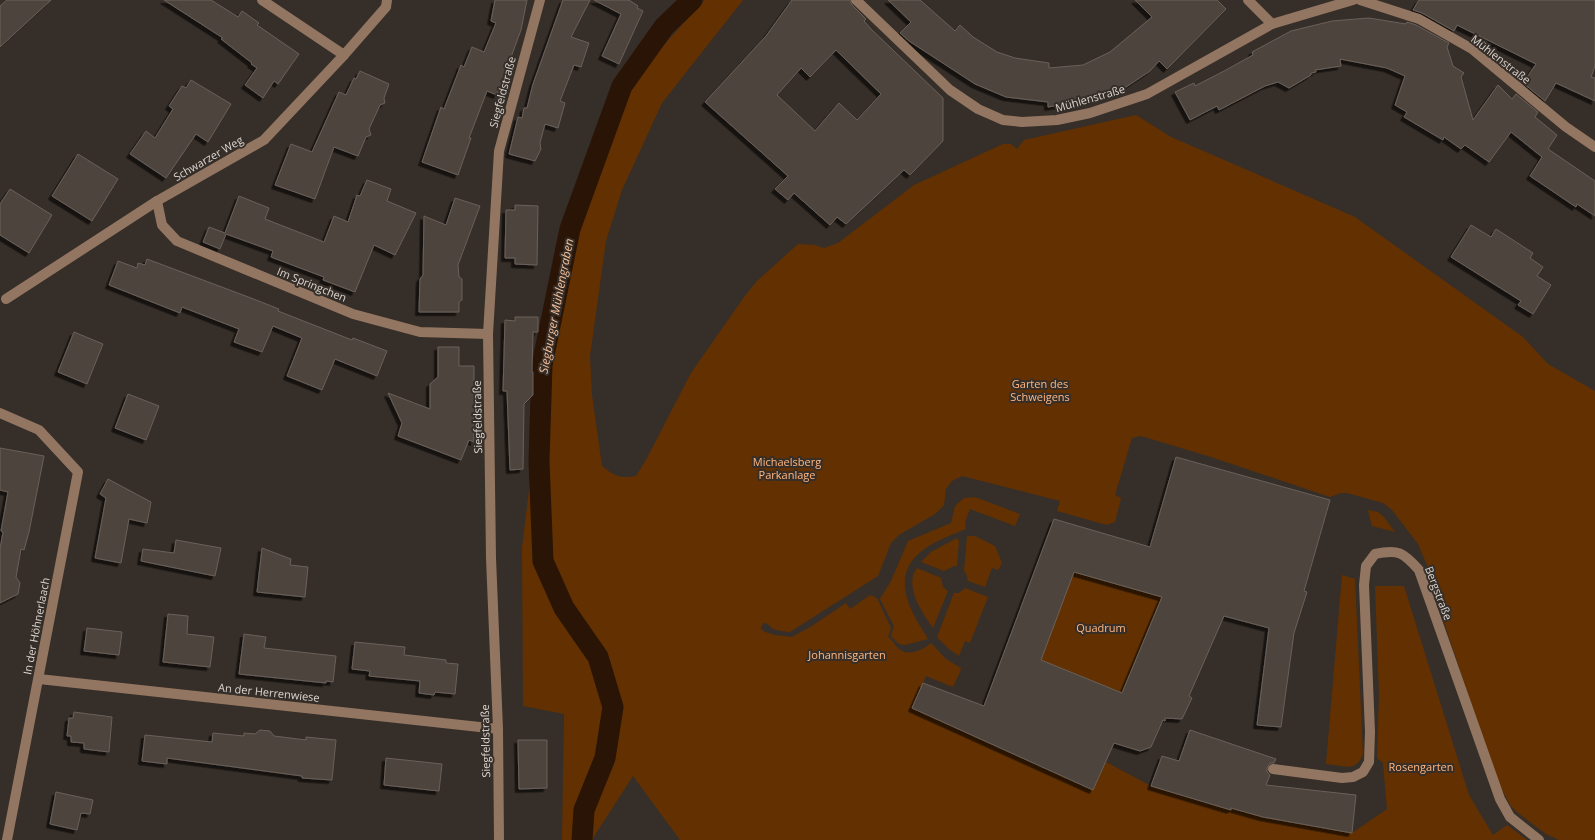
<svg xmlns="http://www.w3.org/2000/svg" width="1595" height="840" viewBox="0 0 1595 840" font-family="'Open Sans',sans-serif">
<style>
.green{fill:#633101}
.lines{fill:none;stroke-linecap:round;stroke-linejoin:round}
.canal{stroke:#291405;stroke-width:21}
.building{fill:#4d443e;stroke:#6a605a;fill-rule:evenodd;filter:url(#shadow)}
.minor{stroke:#937661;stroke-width:10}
.labels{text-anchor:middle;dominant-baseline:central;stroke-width:4;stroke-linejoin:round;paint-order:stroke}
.street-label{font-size:11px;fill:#dcd6d2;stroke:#362e28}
.park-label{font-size:11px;fill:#ffb681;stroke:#362e28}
.water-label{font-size:12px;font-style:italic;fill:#f7c09a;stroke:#362e28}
</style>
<defs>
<filter id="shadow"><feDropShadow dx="-3.5" dy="3.5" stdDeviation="0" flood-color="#0009"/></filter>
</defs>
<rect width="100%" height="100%" fill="#362e28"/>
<g class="green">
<path d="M705 0H743L662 103 622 190 606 241 590 356 592 395 602 466C615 476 619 479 636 476L647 458 691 373 744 297 757 281 798 244 815 245 824 248 838 243 914 185 1003 144H1011L1017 149 1024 140 1136 115 1171 137 1192 146 1355 217 1523 337 1548 364 1595 391V840H1559L1546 834 1518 813 1510 805 1496 778 1431 583 1432 577 1418 544 1392 510 1383 503 1347 493H1341L1330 497 1211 457 1141 436 1132 438 1115 495 1121 498 1115 522 1107 525 1057 511 1060 501 962 476 952 481 946 489 944 505 935 514 899 535 891 543 878 576 790 632C782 631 772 631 768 624L764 623 761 626V629L765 632 775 635 792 637 812 626 846 603 850 609 870 595 877 598 891 628 888 637C893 640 895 646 899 649 908 657 923 650 931 643L946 659 961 668 960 672 953 687 926 676 912 708 1093 790 1106 762 1151 786 1231 808 1352 833 1387 809 1383 763 1377 758 1379 694 1375 586H1404L1469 795 1493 835 1507 825 1527 840H680L633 776 593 838V840H562L564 714 523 706 522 548 544 365 576 233 626 86Z"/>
<path d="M975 497 1020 514 1015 526 970 509 965 522 966 529C934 542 893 556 908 601 912 614 921 627 928 639L905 645 899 644 891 636 894 626 880 599 891 581 908 541 951 523 955 506 964 498Z"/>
<path d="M1368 510 1378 512 1384 517 1395 532 1372 526Z"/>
<path d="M967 536H975L995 546 1002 563 998 570 992 568 985 587 968 581 966 573 964 571Z"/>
<path d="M957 538 959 541 957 566H954L944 571 921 562 931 552Z"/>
<path d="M917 568 941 578 943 587 948 591 933 628C924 615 909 594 913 576 913 574 916 570 917 568Z"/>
<path d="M1074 572 1162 597 1122 693 1041 660Z"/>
<path d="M1342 575 1355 579 1363 754C1360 761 1357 766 1349 767L1326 764Z"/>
<path d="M965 588 988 597 970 643 965 641 959 656 949 649 937 637 954 593H959Z"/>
</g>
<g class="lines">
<path class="canal" d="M582 840 584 810 605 758 613 707 598 657 564 608 543 561 539 461 542 365 570 229 622 86 664 27 692 0"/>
</g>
<g class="building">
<path d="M7 0H51L0 47V6Z"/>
<path d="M164 0H211L238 17 242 11 259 23 257 25 299 54 278 84 274 81 263 98 245 85 257 68 251 64 252 63 221 39 223 38Z"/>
<path d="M495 0H527L521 30 497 95 487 91 469 138H471L458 175 422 162 441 107 444 109 461 65 464 67 472 47 484 52 496 23 491 21Z"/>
<path d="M563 0H590L571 37 589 43 581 67 574 65 560 101 565 103 558 128 545 124 540 143 541 149 535 161 509 154 518 117 522 118 524 108H527L533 84Z"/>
<path d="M594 0H629L638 6 637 8 643 11 619 64 602 56 621 14Z"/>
<path d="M792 0H850L852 5 866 19 864 21 871 29 943 98V141L910 175 904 170 846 224 837 217 830 225 794 193 788 200 775 189 788 176 705 102 766 36ZM836 50 881 94 857 120 839 103 815 131 777 95 801 68 810 77Z"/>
<path d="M888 0H920L955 31 960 25 973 37 997 52 1015 58 1049 63V68L1083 65 1110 52 1152 17 1135 0H1217L1226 9 1167 69 1159 61 1150 71 1126 87 1095 99 1048 107V102L1006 97 975 84 909 41 900 33 911 22Z"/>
<path d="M1419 0H1595V66L1591 77 1595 78V101L1556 83 1545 101 1523 83 1536 64 1457 25 1454 31 1422 13 1413 10Z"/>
<path d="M1369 18 1406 24 1407 22 1416 25 1449 43 1447 47 1453 66 1464 73 1461 77 1473 120 1498 85 1512 99 1516 94 1538 112 1535 117 1557 135 1548 149 1595 181V216L1577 204 1576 207 1530 176 1542 157 1511 132 1489 162 1465 145 1461 149 1444 137 1443 140 1404 117 1407 112 1395 105 1405 76 1387 68 1340 59 1341 66 1315 70 1316 72 1311 73V75L1289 88 1278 82 1265 86 1219 110 1217 106 1190 120 1175 92 1194 83 1195 86 1226 70 1253 55 1252 52 1291 31 1332 21Z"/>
<path d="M360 71 389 84 384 98 385 103 380 105 369 129 371 135 366 137 358 156 334 147 315 199 275 185 291 144 312 152 339 92 346 95 354 78 356 79Z"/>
<path d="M191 80 231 104 208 142 196 134 166 178 130 154 146 131 155 138 173 109 169 106 182 86 186 88Z"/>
<path d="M78 154 118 179 92 221 52 196Z"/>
<path d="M367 180 391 189 387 201 416 213 395 255 374 245 355 292 323 280 324 277 271 257 273 251 226 234 220 249 203 242 209 227 225 233 239 196 269 208 265 219 324 242 334 216 348 222 357 195 360 196Z"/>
<path d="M10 189 52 215 29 253 0 235V204Z"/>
<path d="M455 198 480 206 458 265 459 277 462 279V300L459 302V312H419L420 279 423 275 424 216 446 225Z"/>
<path d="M515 205 538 206 537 265 515 264V258H505L506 210H515Z"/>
<path d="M1471 225 1491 237 1496 229 1533 253 1530 258 1543 267 1537 276 1551 285 1533 314 1518 305 1521 301 1451 257Z"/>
<path d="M147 259 251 298 279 309 278 311 352 340 353 338 387 351 377 376 335 359 322 390 287 376 302 338 273 326 262 352 234 342 239 329 182 307 180 313 109 285 118 261 137 268 138 263 145 265Z"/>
<path d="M515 317H538V332H533L532 372H533V395L524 404 523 469 510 470 507 391H503L505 320 515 321Z"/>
<path d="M74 332 103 344 87 384 58 372Z"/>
<path d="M438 347H459V366H474V442L469 440 461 460 398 436 402 423 388 393 430 409V384L438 377Z"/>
<path d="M128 394 159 406 146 440 115 428Z"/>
<path d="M0 448 44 456 29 532 24 550 21 549 16 577 20 583 18 594 0 603V549L3 532 1 531 8 492 0 490Z"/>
<path d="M1176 457 1330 500 1304 591 1307 592 1294 633 1281 727 1257 725 1269 628 1224 616 1189 696 1192 698 1182 719 1165 718V721L1163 720 1151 747 1140 751 1114 743 1093 790 912 708 923 683 984 706 1054 519 1150 547ZM1074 572 1162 597 1122 693 1041 660Z"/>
<path d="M108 479 151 502 147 523 129 519 121 563 95 558 106 498 100 494Z"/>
<path d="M176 540 221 548 215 576 141 561 143 549 174 553Z"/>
<path d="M262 548 291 559 290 565 308 567 305 597 257 592Z"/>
<path d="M168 614 188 616 187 634 214 637 210 667 163 662Z"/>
<path d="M87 628 122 632 119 655 84 651Z"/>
<path d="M244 634 266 637 264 648 336 656 333 682 326 681V683L239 674Z"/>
<path d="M355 642 405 647 404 655 446 660V663L458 664 455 694 435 692 434 695 419 693 420 681 369 676 370 671 352 669Z"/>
<path d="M74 712 112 717 109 752 84 749V743L71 742V736H67L69 718H73Z"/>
<path d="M260 730 270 731 274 736 306 740V737L336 740 332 780 302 778V776L167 758V764L142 761 145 735 212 742 213 733 244 736V733L255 734Z"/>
<path d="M1190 730 1276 759 1274 763H1270L1267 768V772L1270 775 1266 785 1356 795 1352 833 1263 817 1231 808V810L1151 786 1162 756 1179 761Z"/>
<path d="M518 740H547V788L519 789Z"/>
<path d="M386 758 442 764 439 791 384 785Z"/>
<path d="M56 792 93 800 90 814 81 813 77 830 50 824Z"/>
</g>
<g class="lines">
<g class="minor">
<path d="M262 0 344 55"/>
<path d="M856 0 950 90 978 109 1003 120 1022 122 1057 120 1090 113 1147 94 1272 24 1353 0"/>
<path d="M1248 0 1272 24"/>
<path d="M1360 0 1419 19 1472 49 1566 127 1595 147"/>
<path d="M157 201 162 225 177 241 353 314 420 332 488 334"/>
<path d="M6 299 157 201 264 140 344 55 386 7 387 0"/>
<path d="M0 413 39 430 78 472 7 840"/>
<path d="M39 679 498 729"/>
<path d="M1273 769 1342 778 1353 777 1363 772 1369 762 1370 732 1364 585 1366 566 1375 554C1398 549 1403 552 1419 570L1500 799 1510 817 1539 840"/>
<path d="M499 840 498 729 491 558 488 334 499 151 540 0"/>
</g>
</g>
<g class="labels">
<g class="street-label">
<text transform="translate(1501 59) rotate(38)">Mühlenstraße</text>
<text transform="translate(502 92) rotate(-75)">Siegfeldstraße</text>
<text transform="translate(1090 98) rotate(-16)">Mühlenstraße</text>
<text transform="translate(208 158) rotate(-30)">Schwarzer Weg</text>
<text transform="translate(312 284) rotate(22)">Im Springchen</text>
<text transform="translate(477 417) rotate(-91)">Siegfeldstraße</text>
<text transform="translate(1439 593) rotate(69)">Bergstraße</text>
<text transform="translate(36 626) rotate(-79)">In der Höhnerlaach</text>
<text transform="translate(269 692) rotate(6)">An der Herrenwiese</text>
<text transform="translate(485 741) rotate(-91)">Siegfeldstraße</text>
</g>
<g class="park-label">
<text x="1040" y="383">Garten des<tspan x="1040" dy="13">Schweigens</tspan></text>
<text x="787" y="461">Michaelsberg<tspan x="787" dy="13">Parkanlage</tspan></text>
<text x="1101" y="627">Quadrum</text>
<text x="847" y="654">Johannisgarten</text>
<text x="1421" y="766">Rosengarten</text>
</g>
<g class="water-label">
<text transform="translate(556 306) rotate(-79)">Siegburger Mühlengraben</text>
</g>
</g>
</svg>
